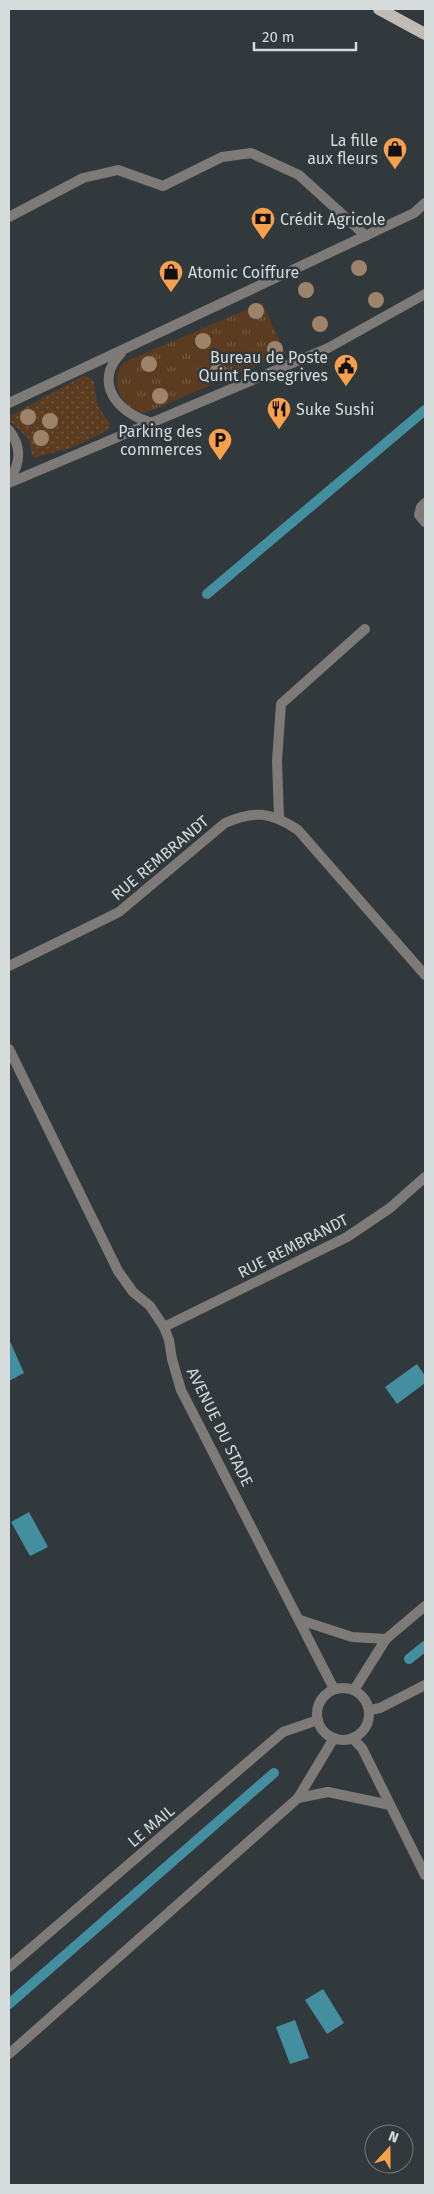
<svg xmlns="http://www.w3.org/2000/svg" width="434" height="2194" viewBox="0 0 434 2194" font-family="'Fira Sans',sans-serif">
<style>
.grass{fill:url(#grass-dots)}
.park{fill:url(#park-tufts)}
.water{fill:#438fa0}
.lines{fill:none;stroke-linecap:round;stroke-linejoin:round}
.stream{stroke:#438fa0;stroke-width:10}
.service{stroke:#7d7a77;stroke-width:10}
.minor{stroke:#7d7a77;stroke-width:10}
.primary{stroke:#c1bbb6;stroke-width:12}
.tree{fill:#9e836b}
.labels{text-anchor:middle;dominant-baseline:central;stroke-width:5;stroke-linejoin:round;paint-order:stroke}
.poi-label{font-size:16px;fill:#d6dbdc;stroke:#31393c;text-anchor:end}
.street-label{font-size:16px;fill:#d6dbdc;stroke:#31393c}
</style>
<defs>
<pattern id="grass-dots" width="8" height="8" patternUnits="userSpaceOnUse" patternTransform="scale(1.25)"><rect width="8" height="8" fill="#5c3c20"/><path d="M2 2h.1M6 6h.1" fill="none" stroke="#735840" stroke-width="1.8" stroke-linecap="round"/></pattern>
<pattern id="park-tufts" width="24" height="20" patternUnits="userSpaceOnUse" patternTransform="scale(1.25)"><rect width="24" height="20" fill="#5c3c20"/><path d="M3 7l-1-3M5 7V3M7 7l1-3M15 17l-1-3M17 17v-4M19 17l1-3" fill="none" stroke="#735840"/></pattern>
</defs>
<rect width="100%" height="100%" fill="#31393c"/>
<path class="grass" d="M83 376 93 379 98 406 110 424 108 430 71 448 33 458 28 438 10 421V416Z"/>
<path class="park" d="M262 303 285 353 146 413C121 412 108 381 124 362Z"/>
<g class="water">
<path d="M9 1339 24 1373 9 1381Z"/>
<path d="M417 1364 425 1376V1383L397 1404 385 1387Z"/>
<path d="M29 1512 48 1547 30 1556 11 1522Z"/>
<path d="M323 1989 344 2023 327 2034 305 2000Z"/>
<path d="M295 2020 309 2058 290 2064 276 2027Z"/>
</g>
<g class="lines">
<g class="stream">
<path d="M207 594 425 410"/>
<path d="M409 1659 425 1646"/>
<path d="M9 2004 274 1773"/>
</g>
<path class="service" d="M9 217 83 178 118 170 163 186 222 157 251 153 299 175 366 236"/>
<g class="minor">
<path d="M121 353C93 382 117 413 150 422"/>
<path d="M9 403 414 213 425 203"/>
<path d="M9 430C22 447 21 463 9 480"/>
<path d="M9 483 328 348 425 294"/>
<path d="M425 503 421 507 419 515 425 522"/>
<path d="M279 817 277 761 281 704 365 629"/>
<path d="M9 966 119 912 225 823C255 810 271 812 298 830L425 975"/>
<path d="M9 1049 118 1271 133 1292 150 1306 164 1327 169 1340 172 1359 181 1390 334 1689"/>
<path d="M164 1327 347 1237 390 1208 425 1177"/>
<path d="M300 1620 352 1637 386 1639"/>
<circle cx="343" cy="1714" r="26"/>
<path d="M354 1690 386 1639 425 1606"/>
<path d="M370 1710 380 1708 425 1685"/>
<path d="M353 1739 362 1748 425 1875"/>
<path d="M298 1798 328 1792 390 1805"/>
<path d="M9 1967 283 1732 318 1720"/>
<path d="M9 2054 298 1798 334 1738"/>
</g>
<path class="primary" d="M379 9 425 34"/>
</g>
<g class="tree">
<circle cx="359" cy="268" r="8"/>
<circle cx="306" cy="290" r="8"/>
<circle cx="376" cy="300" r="8"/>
<circle cx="256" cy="311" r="8"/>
<circle cx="320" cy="324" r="8"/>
<circle cx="203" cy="341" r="8"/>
<circle cx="275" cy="349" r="8"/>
<circle cx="149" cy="364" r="8"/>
<circle cx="218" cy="371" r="8"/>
<circle cx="160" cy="396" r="8"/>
<circle cx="28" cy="417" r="8"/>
<circle cx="50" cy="421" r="8"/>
<circle cx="41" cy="438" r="8"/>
</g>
<defs>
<symbol id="shop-pin" viewBox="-11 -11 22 30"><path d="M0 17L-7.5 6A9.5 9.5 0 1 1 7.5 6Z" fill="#f9a04c" stroke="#31393c"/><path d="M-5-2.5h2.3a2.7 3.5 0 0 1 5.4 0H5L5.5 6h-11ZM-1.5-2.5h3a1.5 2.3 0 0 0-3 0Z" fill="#111"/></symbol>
<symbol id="bank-pin" viewBox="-11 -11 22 30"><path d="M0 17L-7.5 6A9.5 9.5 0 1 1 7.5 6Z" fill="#f9a04c" stroke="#31393c"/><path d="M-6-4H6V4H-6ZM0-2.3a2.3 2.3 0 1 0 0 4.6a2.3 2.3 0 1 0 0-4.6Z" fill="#111"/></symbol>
<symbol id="civic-pin" viewBox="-11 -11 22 30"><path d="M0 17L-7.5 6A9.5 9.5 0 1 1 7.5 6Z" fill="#f9a04c" stroke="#31393c"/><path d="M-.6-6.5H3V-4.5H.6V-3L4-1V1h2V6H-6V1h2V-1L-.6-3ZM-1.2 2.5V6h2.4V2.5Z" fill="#111"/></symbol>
<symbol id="restaurant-pin" viewBox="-11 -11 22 30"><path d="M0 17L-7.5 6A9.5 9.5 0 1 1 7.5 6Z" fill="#f9a04c" stroke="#31393c"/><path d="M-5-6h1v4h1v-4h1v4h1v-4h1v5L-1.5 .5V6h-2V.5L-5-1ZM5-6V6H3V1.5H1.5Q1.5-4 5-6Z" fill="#111"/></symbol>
<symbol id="parking-pin" viewBox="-11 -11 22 30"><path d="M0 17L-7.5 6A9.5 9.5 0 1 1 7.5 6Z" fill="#f9a04c" stroke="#31393c"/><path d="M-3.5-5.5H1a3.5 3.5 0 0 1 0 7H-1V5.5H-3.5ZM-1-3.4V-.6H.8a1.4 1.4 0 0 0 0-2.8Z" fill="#111"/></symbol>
</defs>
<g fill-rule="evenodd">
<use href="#shop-pin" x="381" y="135" width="28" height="38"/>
<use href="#bank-pin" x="249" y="205" width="28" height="38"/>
<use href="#shop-pin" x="157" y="258" width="28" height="38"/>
<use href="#civic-pin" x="332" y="352" width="28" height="38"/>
<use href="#restaurant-pin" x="265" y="395" width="28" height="38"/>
<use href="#parking-pin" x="206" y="426" width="28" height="38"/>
</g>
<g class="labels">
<g class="poi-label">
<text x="378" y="140">La fille<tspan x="378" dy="18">aux fleurs</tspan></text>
<text x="280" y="219" text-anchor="start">Crédit Agricole</text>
<text x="188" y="272" text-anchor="start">Atomic Coiffure</text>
<text x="328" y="357">Bureau de Poste<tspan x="328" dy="18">Quint Fonsegrives</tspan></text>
<text x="296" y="409" text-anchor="start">Suke Sushi</text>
<text x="202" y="431">Parking des<tspan x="202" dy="18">commerces</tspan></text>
</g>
<g class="street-label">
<text transform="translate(160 858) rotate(-40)">RUE REMBRANDT</text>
<text transform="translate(293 1246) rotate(-27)">RUE REMBRANDT</text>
<text transform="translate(220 1427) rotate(64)">AVENUE DU STADE</text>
<text transform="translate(151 1826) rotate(-40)">LE MAIL</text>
</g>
</g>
<rect width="434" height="2194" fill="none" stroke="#d6dbdc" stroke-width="20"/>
<g transform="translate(389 2149) rotate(21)"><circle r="24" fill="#31393c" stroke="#737a7c"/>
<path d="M0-4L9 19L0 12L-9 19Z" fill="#f9a04c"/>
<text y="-8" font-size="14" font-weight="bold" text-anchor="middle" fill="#d6dbdc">N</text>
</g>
<path d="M254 42v8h102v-8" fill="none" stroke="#d6dbdc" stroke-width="2.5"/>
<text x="262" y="42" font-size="15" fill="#d6dbdc" stroke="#31393c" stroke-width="4" paint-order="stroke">20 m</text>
</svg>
